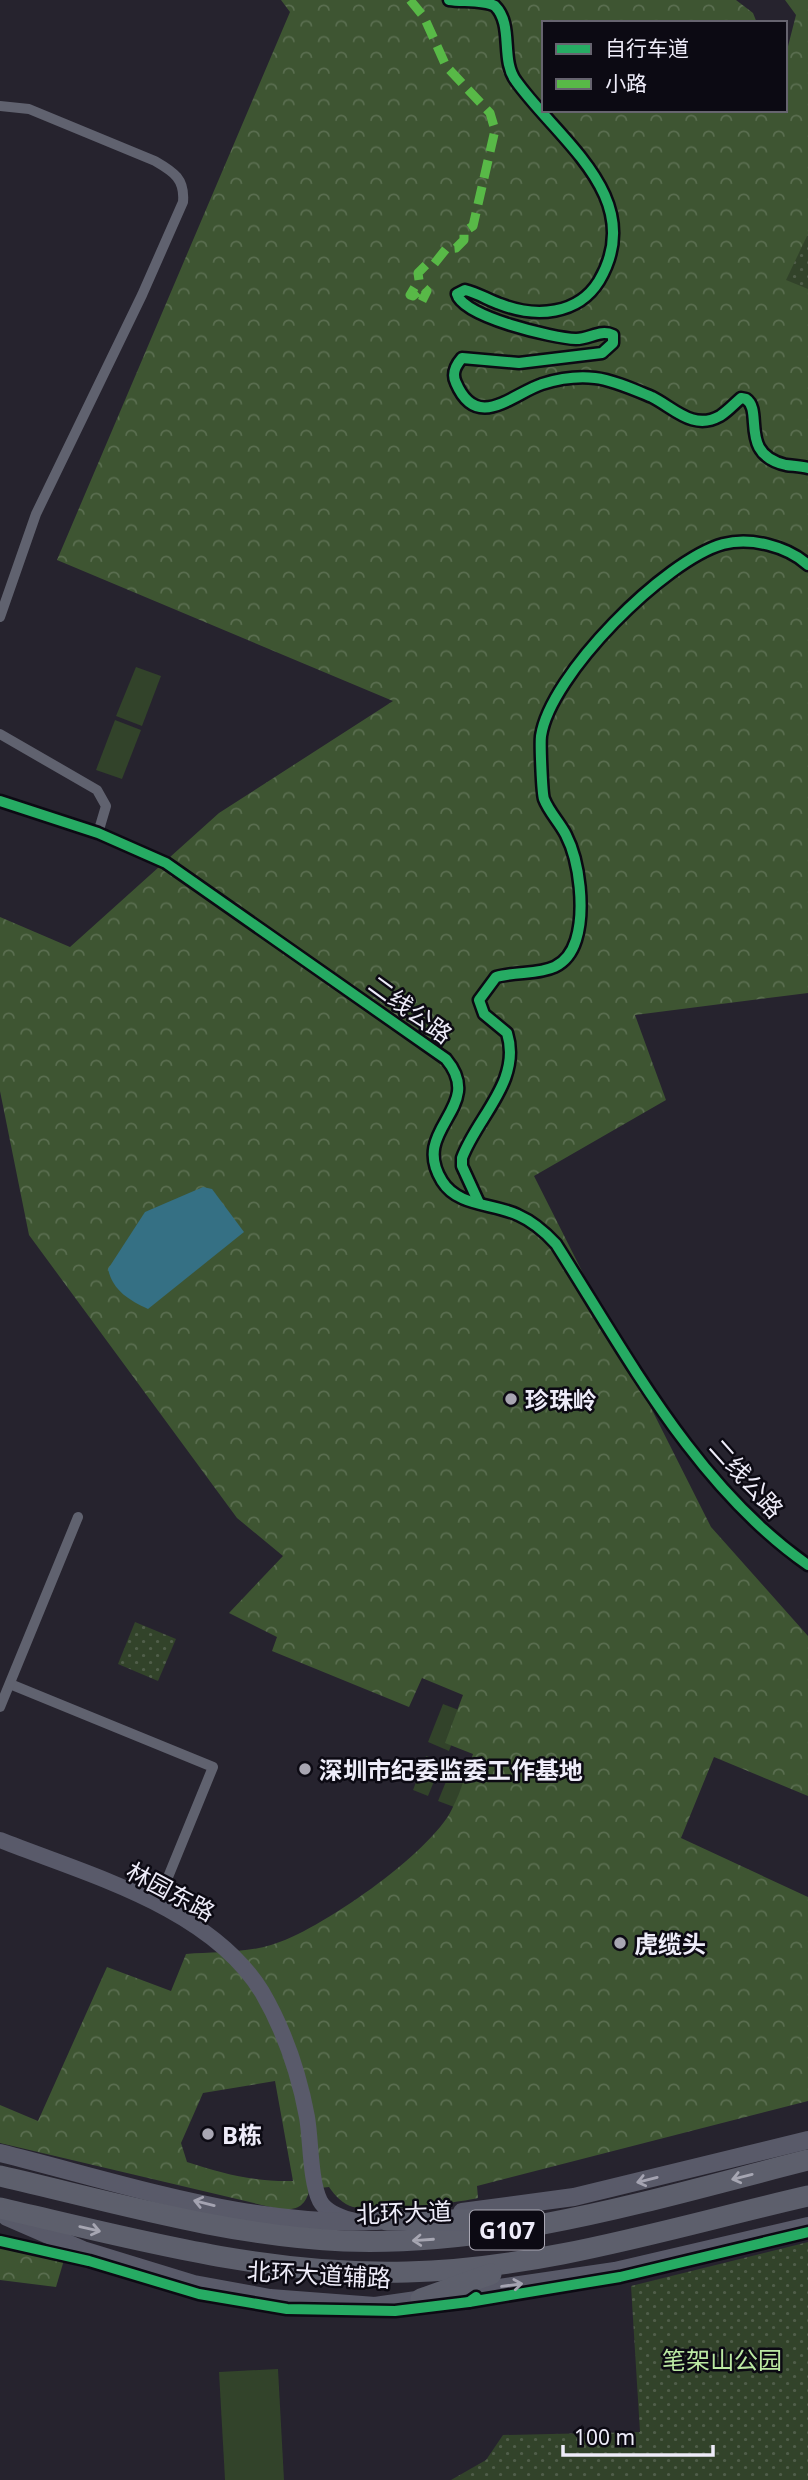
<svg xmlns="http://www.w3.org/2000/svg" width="808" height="2480" viewBox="0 0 808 2480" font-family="'Noto Sans','Noto Sans SC',sans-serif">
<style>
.grass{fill:#32432a}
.forest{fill:url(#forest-crowns);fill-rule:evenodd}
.park{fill:url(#park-dots)}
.water{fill:#357084}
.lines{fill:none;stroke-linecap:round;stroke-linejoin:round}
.street{stroke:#60626f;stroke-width:10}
.secondary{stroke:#595a6a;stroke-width:16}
.primary{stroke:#595a69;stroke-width:18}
.highway{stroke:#5d5f6c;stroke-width:21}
.quiet{stroke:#58b947;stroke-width:9;stroke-dasharray:18 9;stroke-linecap:butt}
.cycleway-casing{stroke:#0c0a13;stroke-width:15}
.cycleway{stroke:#26ab63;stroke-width:10}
.oneway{stroke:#a6a6b2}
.oneway2{stroke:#a4a3b1}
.poi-dot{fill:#a8a6b2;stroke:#0c0a13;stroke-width:2.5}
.labels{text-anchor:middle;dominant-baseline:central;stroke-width:5;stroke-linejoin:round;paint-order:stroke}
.shield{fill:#0c0a13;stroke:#aaa8b4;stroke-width:2}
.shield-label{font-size:23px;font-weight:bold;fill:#eeecf9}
.street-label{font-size:24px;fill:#eeecf9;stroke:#0c0a13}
.poi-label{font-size:24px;font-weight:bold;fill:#eeecf9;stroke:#0c0a13;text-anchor:start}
.park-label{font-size:24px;fill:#bbe9a3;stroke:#0c0a13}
</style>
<defs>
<pattern id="forest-crowns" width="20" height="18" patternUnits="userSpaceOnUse" patternTransform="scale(1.75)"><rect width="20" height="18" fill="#3e5532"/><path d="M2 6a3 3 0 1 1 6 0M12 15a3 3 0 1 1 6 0" fill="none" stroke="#5a6e50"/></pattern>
<pattern id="park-dots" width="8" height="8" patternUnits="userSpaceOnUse" patternTransform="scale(1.75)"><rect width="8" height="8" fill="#32432a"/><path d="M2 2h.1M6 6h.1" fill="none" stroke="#505e4a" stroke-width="1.8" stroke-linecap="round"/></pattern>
</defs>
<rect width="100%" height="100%" fill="#26232e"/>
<g class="grass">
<path d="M136 667 161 676 142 726 116 716Z"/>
<path d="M115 720 141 730 122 779 96 770Z"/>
<path d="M443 1704 464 1712 449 1751 428 1742Z"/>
<path d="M426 1756 442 1762 428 1796 413 1790Z"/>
<path d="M452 1767 468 1773 454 1807 438 1801Z"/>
<path d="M278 2369 284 2480H225L219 2372Z"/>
</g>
<g class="forest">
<path d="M281 0H736L753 13 757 23H544V110H785V58L796 15 785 0H808V993L635 1015 666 1100 534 1176 711 1527 808 1636V1796L714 1757 681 1838 808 1897V2101L477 2186 478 2198C458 2203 373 2212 353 2207 343 2204 335 2196 329 2187L310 2189C305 2205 300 2209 283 2210L0 2143V2105L38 2121 107 1967 171 1991 186 1954C213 1952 245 1953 271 1945 318 1932 431 1853 452 1809 461 1792 466 1772 473 1754L445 1743 463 1695 422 1678 409 1707 272 1651 277 1637 229 1613 283 1556 237 1518 29 1235 0 1091V917L70 947 219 813 393 701 57 560 290 12ZM275 2081 293 2181C256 2182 223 2174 187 2162L181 2143 203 2093Z"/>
<path d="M0 2236 67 2250 56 2287 0 2280Z"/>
</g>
<g class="park">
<path d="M808 234V289L786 280Z"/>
<path d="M135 1622 176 1639 158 1681 118 1664Z"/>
<path d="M808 2242V2480H451L486 2460 503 2435 640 2432 631 2286Z"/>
</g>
<path class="water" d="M203 1187 212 1189 244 1232 148 1309C129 1300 113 1291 108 1269L145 1212Z"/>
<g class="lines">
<g class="street">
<path d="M0 106 29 109 155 161C174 172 185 179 183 202L142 295 36 514 0 617"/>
<path d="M0 734 97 790 106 806 98 833"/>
<path d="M0 801 98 833 166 863 446 1059C487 1108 409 1128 442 1181 458 1207 493 1203 518 1215 534 1222 545 1232 556 1244 628 1357 696 1487 808 1565"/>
<path d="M10 1684 213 1767 157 1904"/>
<path d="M0 1707 78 1517"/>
</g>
<path class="secondary" d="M0 1840C88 1875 210 1907 262 1992 284 2030 299 2074 307 2117 311 2140 310 2181 320 2201 326 2212 340 2217 351 2220"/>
<g class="primary">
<path d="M0 2153C126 2184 269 2234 400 2219"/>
<path d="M462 2212 574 2197 808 2140"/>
<path d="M7 2217 83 2250 194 2284 270 2298 375 2306 615 2271 808 2226"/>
</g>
<g class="highway">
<path d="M0 2176C113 2202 228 2236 344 2241 502 2247 657 2198 808 2160"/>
<path d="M0 2208C134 2239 268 2276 407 2272 543 2269 677 2226 808 2196"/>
<path d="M387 2220H493"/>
<path d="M421 2299 491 2274"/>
</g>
<path class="quiet" d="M410 0 424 17 446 66 490 113 495 130 473 226 464 232V240L456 248 446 249 434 264 426 265 418 273 419 280 410 295 413 296 423 287 427 291 422 301"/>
<defs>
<g id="cycleway">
<path d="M449 0C463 2 484 0 495 6 514 25 500 60 516 81 558 140 648 198 599 281 578 315 536 318 500 304 488 300 478 293 465 290L457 294C463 317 553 338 576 339 590 339 600 329 613 335V343L602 353 519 363 462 358C456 365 451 373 456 383 477 432 512 394 542 384 558 379 578 376 595 378 613 380 635 390 652 397 674 408 693 431 720 416 728 411 734 404 741 398L746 399C764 411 738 454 786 465 793 466 801 466 808 468"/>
<path d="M0 801 98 833 166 863 446 1059C487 1108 409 1128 442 1181 458 1207 493 1203 518 1215 534 1222 545 1232 556 1244 628 1357 696 1487 808 1565"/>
<path d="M479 1203 462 1166V1158C477 1117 522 1081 507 1033L484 1014 479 1000 496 977C528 968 563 981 576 940 585 911 580 862 566 835 560 823 549 812 544 799 542 793 540 744 541 736 550 675 665 560 723 544 751 537 787 546 808 565"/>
<path d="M0 2241 89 2261 199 2294 287 2309 395 2311 469 2302"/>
<path d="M476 2297 469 2302 620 2277 808 2232"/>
</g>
</defs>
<use href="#cycleway" class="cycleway-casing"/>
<use href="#cycleway" class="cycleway"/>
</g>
<defs><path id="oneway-shaft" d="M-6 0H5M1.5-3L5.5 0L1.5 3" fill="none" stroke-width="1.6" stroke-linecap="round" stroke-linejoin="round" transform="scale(1.75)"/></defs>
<g class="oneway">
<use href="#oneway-shaft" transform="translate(742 2177) rotate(166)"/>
<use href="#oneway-shaft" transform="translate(90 2229) rotate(13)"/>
<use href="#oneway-shaft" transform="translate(423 2240) rotate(176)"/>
</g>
<g class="oneway2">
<use href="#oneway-shaft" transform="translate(647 2180) rotate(166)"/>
<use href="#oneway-shaft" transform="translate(204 2203) rotate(-166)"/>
<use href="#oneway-shaft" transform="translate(512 2285) rotate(-8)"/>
</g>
<g class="poi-dot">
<circle cx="511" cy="1399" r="7"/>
<circle cx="305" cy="1769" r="7"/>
<circle cx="620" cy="1943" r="7"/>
<circle cx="208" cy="2134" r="7"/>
</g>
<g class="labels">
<rect class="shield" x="470" y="2210.5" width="74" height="39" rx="5"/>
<g class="shield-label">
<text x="507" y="2230">G107</text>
</g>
<g class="street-label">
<text transform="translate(411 1009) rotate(36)">二线公路</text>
<text transform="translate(747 1478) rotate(48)">二线公路</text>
<text transform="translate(171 1891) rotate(28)">林园东路</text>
<text transform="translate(404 2212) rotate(-2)">北环大道</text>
<text transform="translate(319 2274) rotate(3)">北环大道辅路</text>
</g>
<g class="poi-label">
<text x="525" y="1399">珍珠岭</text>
<text x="319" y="1769">深圳市纪委监委工作基地</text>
<text x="634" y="1943">虎缆头</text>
<text x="222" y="2134">B栋</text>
</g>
<g class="park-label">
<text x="722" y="2359">笔架山公园</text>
</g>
</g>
<rect x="542" y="21" width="245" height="91" fill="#0c0a13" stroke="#66646f" stroke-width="2"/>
<rect x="556" y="44" width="35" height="10" fill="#26ab63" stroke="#66646f" stroke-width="2"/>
<text x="605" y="56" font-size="21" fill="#eeecf9">自行车道</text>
<rect x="556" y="79" width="35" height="10" fill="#58b947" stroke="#66646f" stroke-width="2"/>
<text x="605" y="91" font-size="21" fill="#eeecf9">小路</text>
<path d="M563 2445v10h150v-10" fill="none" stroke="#eeecf9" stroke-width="3.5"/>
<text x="574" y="2445" font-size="21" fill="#eeecf9" stroke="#0c0a13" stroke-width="5" paint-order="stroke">100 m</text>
</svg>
